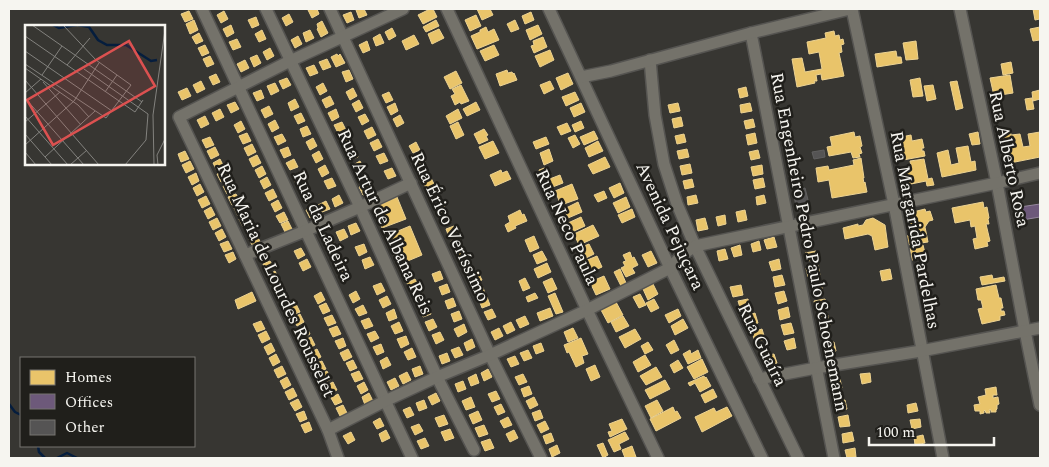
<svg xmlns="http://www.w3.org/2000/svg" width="1049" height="467" viewBox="0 0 1049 467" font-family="Spectral,serif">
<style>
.homes{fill:#e9c46a;stroke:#edd392}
.offices{fill:#6d597a;stroke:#96889d}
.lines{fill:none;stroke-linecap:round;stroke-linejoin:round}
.stream{stroke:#051d3d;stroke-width:2.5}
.building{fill:#555454;stroke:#616060}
.minor-casing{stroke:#555451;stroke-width:14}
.minor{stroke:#74726a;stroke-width:11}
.labels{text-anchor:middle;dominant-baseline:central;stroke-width:5;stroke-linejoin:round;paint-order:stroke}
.street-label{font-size:18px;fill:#f6f5f0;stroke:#201f1b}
.inset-river{fill:none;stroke:#051d3d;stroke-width:2.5}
.inset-road{fill:none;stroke:#83827e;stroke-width:1}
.view{fill:#dc5150;fill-opacity:0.15;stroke:#dc5150;stroke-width:2.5}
.inset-edge{fill:none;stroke:#f6f5f0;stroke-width:2.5}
</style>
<rect width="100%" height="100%" fill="#373632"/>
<g class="homes">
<path d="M311 9H317L319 14 312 18 308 10Z"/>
<path d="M358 9H364L367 15 359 18 356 10Z"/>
<path d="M430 9H433L437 17 423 24 418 15Z"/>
<path d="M477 9H490L493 15 482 20Z"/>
<path d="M1033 9H1040V19L1035 20Z"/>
<path d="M189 11 193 19 185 22 181 14Z"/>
<path d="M224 11 228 19 221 23 217 15Z"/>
<path d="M351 12 354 20 347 23 343 15Z"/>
<path d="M531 12 534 20 525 24 522 16Z"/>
<path d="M289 14 293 22 286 26 282 18Z"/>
<path d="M476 15 481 26 470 31 465 20Z"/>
<path d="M256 17 259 25 252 28 248 20Z"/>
<path d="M194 20 198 30 190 34 186 24Z"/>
<path d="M436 20 439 26 426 32 423 27Z"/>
<path d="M515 20 519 29 511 32 507 24Z"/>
<path d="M322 21 328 33 321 37 317 29 318 28 317 24Z"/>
<path d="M231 25 234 33 227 37 223 29Z"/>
<path d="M538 25 542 34 530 40 526 30Z"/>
<path d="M486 27 488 32 494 29 499 40 477 49 471 36 480 32V30Z"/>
<path d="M1040 27V40L1033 41 1030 29Z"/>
<path d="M392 28 396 36 389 40 385 32Z"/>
<path d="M439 29 444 38 432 44 428 34Z"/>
<path d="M262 30 266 39 259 42 255 34Z"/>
<path d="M310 30 314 38 306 42 303 33Z"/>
<path d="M834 31 835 36 839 35 840 40 843 39 844 44 841 45 842 52 839 53 844 76 822 80 821 74 816 75 817 81H814L815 83 797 87 792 59 802 58 805 72 822 69 819 52 809 54 807 42 826 38 825 33Z"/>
<path d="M199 33 203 41 196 44 192 37Z"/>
<path d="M380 34 384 43 376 46 373 38Z"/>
<path d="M414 35 419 44 406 50 402 41Z"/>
<path d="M298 36 302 44 295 48 291 40Z"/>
<path d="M543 37 547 47 534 53 531 46 534 45 533 41Z"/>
<path d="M237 39 241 47 233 50 229 42Z"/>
<path d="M367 41 370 50 363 53 359 45Z"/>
<path d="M916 41 918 59 906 60 903 43Z"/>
<path d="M205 45 209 53 202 56 198 48Z"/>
<path d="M494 45 499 55 485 61 480 51Z"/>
<path d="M270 48 274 56 267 60 263 52Z"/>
<path d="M550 50 554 60 540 67 535 56Z"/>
<path d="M896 51 897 57H901L902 63 877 67 875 54Z"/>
<path d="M337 54 338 56 340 54 345 63 336 67 331 57Z"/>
<path d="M257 55 261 63 254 67 250 58Z"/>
<path d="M210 56 214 64 207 67 203 59Z"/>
<path d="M327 59 331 67 323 70 319 62Z"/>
<path d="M245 60 249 68 241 72 237 64Z"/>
<path d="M1011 62 1013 73 1003 75 1001 64Z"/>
<path d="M314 65 318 73 310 76 306 68Z"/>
<path d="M349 70 353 79 346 82 342 72Z"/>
<path d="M507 70 508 73 512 72 513 74 514 73 517 80 500 86 496 74Z"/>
<path d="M456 71 462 83 450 89 444 77Z"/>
<path d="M568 73 573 84 561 90 556 78Z"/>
<path d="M216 74 220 82 213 85 209 77Z"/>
<path d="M1010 75 1013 93 994 96 990 78Z"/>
<path d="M287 78 291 85 283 89 279 81Z"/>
<path d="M920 78 923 96 913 97 910 80Z"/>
<path d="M201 81 205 89 197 93 193 85Z"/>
<path d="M550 81 554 89 544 94 540 85Z"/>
<path d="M957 81 963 108 956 110 950 82Z"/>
<path d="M275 83 279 91 271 95 267 86Z"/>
<path d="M323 83 327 91 320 95 316 87Z"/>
<path d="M461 85 469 101 461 104 460 102 455 105 451 96 455 94 452 89Z"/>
<path d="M933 85 936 99 927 101 924 86Z"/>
<path d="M746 87 748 96 740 98 738 89Z"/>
<path d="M187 88 191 96 182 100 178 92Z"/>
<path d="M353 88 357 96 350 100 346 92Z"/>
<path d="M261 90 264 98 257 101 253 93Z"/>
<path d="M1040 90V99L1033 101 1032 92Z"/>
<path d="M389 92 393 100 386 103 382 95Z"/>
<path d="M575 92 579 100 566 106 562 97Z"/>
<path d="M330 96 334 104 326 108 322 100Z"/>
<path d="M1032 98 1034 109 1027 110 1025 99Z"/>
<path d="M295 99 299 107 291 111 288 103Z"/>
<path d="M359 100 363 108 356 112 352 104Z"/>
<path d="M235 102 239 109 231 113 227 105Z"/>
<path d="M476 102 480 110 467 116 463 109Z"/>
<path d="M395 103 398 111 391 115 387 107Z"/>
<path d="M581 103 585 112 574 117 570 108Z"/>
<path d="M678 103 680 111 670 113 668 105Z"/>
<path d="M750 103 752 111 741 113 740 105Z"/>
<path d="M269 106 273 114 265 118 261 110Z"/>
<path d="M220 109 224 117 216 121 212 113Z"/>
<path d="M336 109 339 117 332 121 328 113Z"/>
<path d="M458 109 462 118 450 124 446 116Z"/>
<path d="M301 113 305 121 298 124 294 116Z"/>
<path d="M365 114 369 121 362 125 358 117Z"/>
<path d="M400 115 404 123 397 127 393 119Z"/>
<path d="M205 116 209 124 201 128 197 120Z"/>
<path d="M681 117 683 126 674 128 672 119Z"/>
<path d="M753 119 755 127 746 129 744 121Z"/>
<path d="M275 120 279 128 272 132 268 124Z"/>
<path d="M241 121 245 129 238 133 234 125Z"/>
<path d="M581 121 584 128 575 132 572 125Z"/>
<path d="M342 122 346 130 338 133 334 125Z"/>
<path d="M458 122 464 135 456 139 450 126Z"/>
<path d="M567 123 571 131 561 135 557 127Z"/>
<path d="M307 126 311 134 303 137 300 129Z"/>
<path d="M372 127 376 135 368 139 364 131Z"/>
<path d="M484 129 488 135 486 136 488 140 479 144 474 134Z"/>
<path d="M1010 129 1011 135 1020 134 1023 147 1030 146 1028 134 1040 132V157L1010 163 1006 139H1002L1001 130Z"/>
<path d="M594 131 598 139 584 145 580 137Z"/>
<path d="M854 132 855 137 860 136 862 146 860 147 862 153 859 154 860 157 853 158 851 152 829 156 827 147 832 146 830 137Z"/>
<path d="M978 132 980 144 972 145 969 134Z"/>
<path d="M247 133 251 141 243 144 239 136Z"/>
<path d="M755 133 757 143 748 145 746 135Z"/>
<path d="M282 134 286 141 278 145 274 137Z"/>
<path d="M684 134 686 142 677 144 675 136Z"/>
<path d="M347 135 351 143 344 146 340 139Z"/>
<path d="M575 135 580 144 573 148 568 138Z"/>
<path d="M911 135 912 141 922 139 924 148H922V151H924L925 156 903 160 901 149 899 150 896 138Z"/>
<path d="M210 137 214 145 206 148 202 140Z"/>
<path d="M546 137 549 144 536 149 533 142Z"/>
<path d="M313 138 317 146 310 150 306 142Z"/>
<path d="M378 139 382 147 374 151 370 143Z"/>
<path d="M493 141 499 153 485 159 479 147Z"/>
<path d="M598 141 603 151 589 157 585 148Z"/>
<path d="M416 142 420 150 413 153 409 146Z"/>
<path d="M252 144 256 152 248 156 244 148Z"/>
<path d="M968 146 971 162 975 161 976 170 942 177 937 153 948 150 951 165 959 163 956 148Z"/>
<path d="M215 147 219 155 211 159 207 151Z"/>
<path d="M288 147 291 155 284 158 280 150Z"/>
<path d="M354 149 358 157 350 160 346 152Z"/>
<path d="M549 149 553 161 544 165 540 153Z"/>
<path d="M687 149 689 157 679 159 677 151Z"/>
<path d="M758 150 760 158 751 160 749 152Z"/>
<path d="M185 151 189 159 181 162 178 154Z"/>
<path d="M319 151 323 159 316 163 312 155Z"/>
<path d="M384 153 388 161 380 164 376 156Z"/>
<path d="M421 154 425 162 417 166 413 158Z"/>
<path d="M257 155 261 163 253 167 249 159Z"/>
<path d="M605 157 610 167 593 174 588 165Z"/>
<path d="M861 158 864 178H863L864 183 865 182 867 192 832 198 829 180 818 182 816 168 828 166 829 170 854 165 853 160Z"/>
<path d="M220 159 224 167 217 171 213 163Z"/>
<path d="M294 159 298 167 290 170 286 163Z"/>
<path d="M924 159 928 179 932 178 934 185 927 186 926 181 906 185 903 169 911 167 910 161Z"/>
<path d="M190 161 194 169 186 173 182 165Z"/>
<path d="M360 161 364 169 357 173 353 165Z"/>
<path d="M690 164 692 173 682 175 680 166Z"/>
<path d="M325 165 329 173 322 177 318 169Z"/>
<path d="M762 165 763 174 753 176 751 167Z"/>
<path d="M262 166 266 174 259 178 255 170Z"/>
<path d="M425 166 429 174 422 177 418 169Z"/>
<path d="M547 167 551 175 542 178 539 170Z"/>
<path d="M392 168 396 176 388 179 384 171Z"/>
<path d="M225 170 229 178 221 182 217 174Z"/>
<path d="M501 170 502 173 507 171 511 179 495 186 490 175Z"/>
<path d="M300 172 304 180 296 184 292 176Z"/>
<path d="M196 173 199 181 192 185 188 177Z"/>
<path d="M560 175 563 183 550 188 547 180Z"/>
<path d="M267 177 271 185 264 189 260 181Z"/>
<path d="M332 178 336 186 328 189 324 181Z"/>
<path d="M431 178 435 186 427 190 423 182Z"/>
<path d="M763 178 765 187 755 189 753 180Z"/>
<path d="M692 179 694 187 685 189 683 181Z"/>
<path d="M231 182 235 190 227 194 223 186Z"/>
<path d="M367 183 371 191 363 195 359 187Z"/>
<path d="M620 183 624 193 614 198 609 188Z"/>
<path d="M200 184 204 192 197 196 193 188Z"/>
<path d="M572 184 578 199 561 205 555 191Z"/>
<path d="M306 186 310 194 303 198 299 190Z"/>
<path d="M273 189 277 197 269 201 265 193Z"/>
<path d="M436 190 440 198 433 202 429 194Z"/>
<path d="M604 191 607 198 598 202 594 195Z"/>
<path d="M236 194 240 201 232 205 228 197Z"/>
<path d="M339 195 343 203 335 207 332 199Z"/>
<path d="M696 195 698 203 688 205 687 197Z"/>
<path d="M764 195 766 203 757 205 756 197Z"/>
<path d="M206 196 210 204 202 208 198 200Z"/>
<path d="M397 197 406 219 382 228 374 207Z"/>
<path d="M626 197 630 207 618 213 613 203Z"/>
<path d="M278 200 282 208 275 212 271 204Z"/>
<path d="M326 201 330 209 322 212 318 205Z"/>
<path d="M442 202 446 210 438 214 434 206Z"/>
<path d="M578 202 582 212 568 218 564 209Z"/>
<path d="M983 202 984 208 987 207 989 218 988 219 989 224H986L990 241 987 242 988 246 975 249 973 239 977 238 975 226 971 227 970 220 955 223 952 208Z"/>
<path d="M241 204 245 212 238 216 234 208Z"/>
<path d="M313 206 317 214 310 218 306 210Z"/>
<path d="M211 207 215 215 208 219 204 211Z"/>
<path d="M632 209 635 217 622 223 618 215Z"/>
<path d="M925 209 926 212 930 211 933 220 929 221 925 227 928 242 907 245 906 236 913 235 909 218 913 212Z"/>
<path d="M520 210 522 215 524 214 527 221 515 226 516 228 508 232 505 225 510 222 508 216Z"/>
<path d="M745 210 747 220 738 222 736 212Z"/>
<path d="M284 212 288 220 280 223 276 216Z"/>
<path d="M447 214 451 222 444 225 440 217Z"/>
<path d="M247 215 251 223 243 227 239 219Z"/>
<path d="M725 215 726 224 718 226 716 217Z"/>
<path d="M581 217 585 226 572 232 568 223Z"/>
<path d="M217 218 221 226 213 230 209 222Z"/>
<path d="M705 218 708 229 698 231 696 220Z"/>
<path d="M873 218 885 225 888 247 875 250 872 236 868 234 845 239 843 228 858 224V226L863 225 866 220Z"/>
<path d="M288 221 292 229 285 232 281 224Z"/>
<path d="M356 223 360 231 351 235 348 226Z"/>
<path d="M593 225 599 236 579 245 574 234Z"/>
<path d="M410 226 422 255 398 265 386 236Z"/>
<path d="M454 226 457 234 449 237 446 229Z"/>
<path d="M252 227 256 235 249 238 245 230Z"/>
<path d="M222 229 226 237 219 241 215 233Z"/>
<path d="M344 229 348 237 340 241 336 232Z"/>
<path d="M810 230 812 239 802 240 800 231Z"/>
<path d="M257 236 261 243 253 247 249 239Z"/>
<path d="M330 236 334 243 327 247 323 239Z"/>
<path d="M534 236 539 248 530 252 525 240Z"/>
<path d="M459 237 462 246 454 249 451 241Z"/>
<path d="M774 237 777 247 767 249 764 240Z"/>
<path d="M228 241 232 249 224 252 220 244Z"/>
<path d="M759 241 761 250 753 252 751 244Z"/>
<path d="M364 244 367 252 359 256 355 247Z"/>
<path d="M589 244 594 254 584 259 579 248Z"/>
<path d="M740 245 742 255 734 257 731 248Z"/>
<path d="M923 245 926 257 912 260 910 248Z"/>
<path d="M301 248 305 255 298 259 294 251Z"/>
<path d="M464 249 468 257 460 261 456 253Z"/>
<path d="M725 249 728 259 719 261 717 251Z"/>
<path d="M542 251 547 260 537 264 533 255Z"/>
<path d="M651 251 657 263 648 267 642 255Z"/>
<path d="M816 251 817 260 806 261 805 253Z"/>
<path d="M233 252 236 259 229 263 225 255Z"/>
<path d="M630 252 632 258 634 257 638 265 632 268 635 273 626 277 621 268 625 266 623 262 626 261 623 255Z"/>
<path d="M338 253 342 261 335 264 331 257Z"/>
<path d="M597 256 602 267 591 272 592 274 586 276 583 269 587 267 585 261Z"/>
<path d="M370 257 374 265 365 269 362 260Z"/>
<path d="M307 259 311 267 303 271 299 263Z"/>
<path d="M779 259 781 269 772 271 769 262Z"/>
<path d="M270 261 274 268 266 272 263 264Z"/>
<path d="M547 263 551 272 538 278 534 269Z"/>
<path d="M818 265 820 275 808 277 806 268Z"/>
<path d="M344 266 348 274 341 278 337 270Z"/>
<path d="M620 269 626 283 621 286 614 272Z"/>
<path d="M890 269 892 279 882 281 880 271Z"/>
<path d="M275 271 279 279 272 282 268 275Z"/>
<path d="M440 271 443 279 435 282 432 274Z"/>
<path d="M478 272 482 280 472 284 469 277Z"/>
<path d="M782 275 785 285 775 287 773 277Z"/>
<path d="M992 275 993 279 1004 277 1005 281 982 285 980 277Z"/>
<path d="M604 276 610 289 596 295 590 282Z"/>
<path d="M525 278 530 288 523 291 519 281Z"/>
<path d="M552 278 557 289 548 293 543 282Z"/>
<path d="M415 279 419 287 411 291 407 283Z"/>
<path d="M381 283 385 291 377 295 373 286Z"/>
<path d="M821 283 823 292 813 294 811 284Z"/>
<path d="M447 284 450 292 442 295 439 287Z"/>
<path d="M653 284 658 294 648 300 643 289Z"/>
<path d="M482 285 485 293 477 296 474 288Z"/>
<path d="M741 285 743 295 733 297 730 287Z"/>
<path d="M996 285 999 298H1001L1003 308H1001V311H1004L1005 315 1000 316V320L982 324 978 309 983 308 981 300H978L976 289Z"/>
<path d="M356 291 360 299 353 303 349 295Z"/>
<path d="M784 291 787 301 778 304 775 293Z"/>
<path d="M252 292 256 301 238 309 235 300Z"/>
<path d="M321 292 325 300 318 304 314 296Z"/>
<path d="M422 293 425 301 417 305 413 296Z"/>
<path d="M535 293 538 298 528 302 526 297Z"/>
<path d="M555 293 563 312 556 314 548 296Z"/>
<path d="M640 294 646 305 639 308 633 297Z"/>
<path d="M387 296 391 304 383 308 379 300Z"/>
<path d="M487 297 490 305 482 308 479 300Z"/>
<path d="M453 298 456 306 448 309 445 301Z"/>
<path d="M654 299 659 308 651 312 646 303Z"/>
<path d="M748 299 750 309 741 311 738 301Z"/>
<path d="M825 299 827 308 816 310 814 301Z"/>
<path d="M616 302 623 315 608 323 601 310Z"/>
<path d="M326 303 330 311 323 314 319 306Z"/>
<path d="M296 304 300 312 292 315 288 308Z"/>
<path d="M363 305 367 313 359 316 355 309Z"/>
<path d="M427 305 431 314 423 317 419 309Z"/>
<path d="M788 307 790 317 780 320 778 310Z"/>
<path d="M550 308 553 316 540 321 537 313Z"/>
<path d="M394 309 397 318 389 321 386 313Z"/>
<path d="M492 309 496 317 488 320 484 312Z"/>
<path d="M678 309 681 316 669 323 665 315Z"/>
<path d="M459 311 462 319 454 322 451 314Z"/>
<path d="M755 313 758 323 748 326 745 316Z"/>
<path d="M300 314 304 322 297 326 293 318Z"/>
<path d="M332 315 336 323 328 326 324 318Z"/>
<path d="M828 315 830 325 819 326 817 317Z"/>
<path d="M525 316 529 324 520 328 516 320Z"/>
<path d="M623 316 629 326 616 332 611 322Z"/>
<path d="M369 318 373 326 365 329 361 321Z"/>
<path d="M433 319 437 327 429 331 425 322Z"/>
<path d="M683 319 688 328 675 335 671 326Z"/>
<path d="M261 321 265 329 257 332 253 324Z"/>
<path d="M399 322 403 331 395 334 391 326Z"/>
<path d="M511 322 515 330 507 334 503 326Z"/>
<path d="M791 323 794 333 784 335 781 325Z"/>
<path d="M464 324 467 332 458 337 454 329Z"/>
<path d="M306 326 310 334 302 338 299 330Z"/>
<path d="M337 326 341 334 333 337 329 329Z"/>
<path d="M499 328 503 336 495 340 491 332Z"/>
<path d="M573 328 578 338 568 342 564 332Z"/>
<path d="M635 329 641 339 625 348 619 337Z"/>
<path d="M762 329 765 339 755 342 752 332Z"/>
<path d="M266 331 270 339 262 343 258 335Z"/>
<path d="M375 331 379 338 371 342 367 334Z"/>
<path d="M440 332 444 340 436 344 432 335Z"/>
<path d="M406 336 409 344 401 348 397 339Z"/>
<path d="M311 337 315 345 307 349 303 341Z"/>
<path d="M343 338 346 346 339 349 335 341Z"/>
<path d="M581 338 588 354 582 356 584 363 576 367 569 352 567 353 564 345Z"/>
<path d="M794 338 796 348 787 350 784 341Z"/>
<path d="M472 339 475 347 467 351 464 343Z"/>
<path d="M674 340 679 350 671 354 666 345Z"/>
<path d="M648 342 653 350 645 354 641 346Z"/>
<path d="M834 342 836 351 825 353 823 344Z"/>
<path d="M271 343 275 351 268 355 264 347Z"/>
<path d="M541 343 544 351 536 354 533 346Z"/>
<path d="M381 344 384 352 377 355 373 347Z"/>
<path d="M459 347 463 355 455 358 451 350Z"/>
<path d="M412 348 416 357 408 360 404 352Z"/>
<path d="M317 349 321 357 313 361 309 353Z"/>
<path d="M348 349 352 357 344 361 340 353Z"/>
<path d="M528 350 532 358 524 361 520 353Z"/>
<path d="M690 350 691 354 698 350 701 358 688 364 683 354Z"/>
<path d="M447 353 450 361 442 364 439 356Z"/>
<path d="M276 354 280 362 273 366 269 358Z"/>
<path d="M774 354 777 363 766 366 763 356Z"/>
<path d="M645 355 651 365 638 372 633 362Z"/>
<path d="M515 356 519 364 511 367 507 359Z"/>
<path d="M387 357 391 365 383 369 380 361Z"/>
<path d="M702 359 708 372 694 379 687 367Z"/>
<path d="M353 360 357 368 350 371 346 363Z"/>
<path d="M678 360 683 368 674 373 670 365Z"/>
<path d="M322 361 326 369 318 372 314 364Z"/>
<path d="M595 365 600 377 591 381 586 369Z"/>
<path d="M282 366 286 374 278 378 274 370Z"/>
<path d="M420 366 423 374 415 377 412 369Z"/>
<path d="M656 367 662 377 646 385 640 376Z"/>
<path d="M488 369 492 377 484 381 481 373Z"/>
<path d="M327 371 331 379 324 383 320 375Z"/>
<path d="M359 371 363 379 355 382 351 374Z"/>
<path d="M407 372 411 380 403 384 399 376Z"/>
<path d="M870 373 871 382 862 384 860 374Z"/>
<path d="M476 374 479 383 471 386 468 378Z"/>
<path d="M523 374 527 382 519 385 515 377Z"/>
<path d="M704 376 705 378 706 377 711 386 700 392 695 383 690 386 688 383Z"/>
<path d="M287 377 291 385 284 389 280 381Z"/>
<path d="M395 378 399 386 391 390 387 382Z"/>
<path d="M840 379 842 388 831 390 830 381Z"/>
<path d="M665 380 670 389 650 399 645 390Z"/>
<path d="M463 381 466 389 458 392 455 384Z"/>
<path d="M333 382 337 390 329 394 325 386Z"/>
<path d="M364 382 368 390 361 394 357 386Z"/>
<path d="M529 386 532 394 524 397 521 389Z"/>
<path d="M996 387 997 395H993V398L998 397 999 404 997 405V409L996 410V412H991V410H989L990 413H986L985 410 984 411V413L980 414V411H975L974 405 980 404 978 397 986 395 985 389Z"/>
<path d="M293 388 297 396 289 400 285 392Z"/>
<path d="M713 389 717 397 705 403 701 395Z"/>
<path d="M496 391 500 399 492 402 488 394Z"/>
<path d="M369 393 373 401 365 405 362 397Z"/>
<path d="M436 393 440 401 432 405 428 397Z"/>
<path d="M338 394 342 402 335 405 331 398Z"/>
<path d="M471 397 475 407 466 410 462 401Z"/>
<path d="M534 397 538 405 530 409 526 401Z"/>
<path d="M298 399 302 407 295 411 290 403Z"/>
<path d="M424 400 427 408 419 411 416 403Z"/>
<path d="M657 400 663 411 651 418 645 406Z"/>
<path d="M845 400 847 409 837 411 835 402Z"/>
<path d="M916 403 918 411 908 413 907 405Z"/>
<path d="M501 404 505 412 498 415 494 407Z"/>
<path d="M343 405 347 413 340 416 336 408Z"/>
<path d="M410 407 414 415 407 418 403 410Z"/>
<path d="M673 407 675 412 677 411 681 418 656 431 650 419Z"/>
<path d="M727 407 732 416 702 432 695 417 714 408 716 412Z"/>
<path d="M540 410 543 418 535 421 532 413Z"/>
<path d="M304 411 307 419 300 422 296 414Z"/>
<path d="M478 411 482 420 473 424 469 415Z"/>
<path d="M444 415 448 424 439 427 435 418Z"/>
<path d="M848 415 850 426 840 427 838 417Z"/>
<path d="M508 417 512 425 504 428 500 421Z"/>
<path d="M380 418 384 426 377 429 373 422Z"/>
<path d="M622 419 627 429 610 437 608 432 612 431 609 424Z"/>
<path d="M920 419 921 427 912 429 910 420Z"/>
<path d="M545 421 549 429 541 433 537 425Z"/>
<path d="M309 422 312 430 305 433 301 425Z"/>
<path d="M419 424 423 431 415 435 411 427Z"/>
<path d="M484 425 488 434 479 437 475 428Z"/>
<path d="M450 429 454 438 445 441 441 432Z"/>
<path d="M386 430 390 438 382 442 379 434Z"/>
<path d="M514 430 518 438 510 442 506 434Z"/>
<path d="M351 432 355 440 348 444 343 436Z"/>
<path d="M625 432 629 439 619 444 621 449 614 452 608 440Z"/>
<path d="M852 432 854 441 843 443 842 434Z"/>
<path d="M551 433 554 441 546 444 543 436Z"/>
<path d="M923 435 925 443 915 445 914 437Z"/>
<path d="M425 438 429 446 421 449 417 441Z"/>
<path d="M490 439 494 448 485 451 481 442Z"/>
<path d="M603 443 608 455 603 458 597 445Z"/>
<path d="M557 445 560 453 552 457 549 449Z"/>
<path d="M632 446 636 457 633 458H625L622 450Z"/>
<path d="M855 448 856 457 847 458 845 450Z"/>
</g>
<path class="offices" d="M1040 204V217L1022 220 1020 207Z"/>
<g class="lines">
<g class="stream">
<path d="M9 404 15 412 21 415"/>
<path d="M38 446 39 452 45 458"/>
<path d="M57 458 67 453 77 458"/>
</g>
</g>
<g class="building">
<path d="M824 150 825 157 814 159 812 152Z"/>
<path d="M805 188 810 208 797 211 793 191Z"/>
</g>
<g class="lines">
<defs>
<g id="minor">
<path d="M202 9 412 458"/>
<path d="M266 9 360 207 437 377 474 450"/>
<path d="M330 9 490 355 541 458"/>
<path d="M447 9 587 310 658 458"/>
<path d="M549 9 670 268 762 458"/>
<path d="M852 9 894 204 943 458"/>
<path d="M960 9 997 183 1025 331 1040 405"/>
<path d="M751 33 834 458"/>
<path d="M650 60 655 115 664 164 677 204 695 246 798 458"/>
<path d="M581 77 611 71 751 33 850 9"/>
<path d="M245 255 305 231 360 207 411 183"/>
<path d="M759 379 816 368 921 351 1040 328"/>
<path d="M328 430 385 401 437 377 490 355 587 310 670 268 682 255 695 246 997 183 1040 173"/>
<path d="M338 458 328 430 245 255 179 117 290 61 403 9"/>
</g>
</defs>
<use href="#minor" class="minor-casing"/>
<use href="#minor" class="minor"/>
</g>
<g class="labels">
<g class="street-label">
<text transform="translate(1009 159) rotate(78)">Rua Alberto Rosa</text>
<text transform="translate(385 222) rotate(65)">Rua Artur de Albana Reis</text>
<text transform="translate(323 226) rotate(65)">Rua da Ladeira</text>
<text transform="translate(670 226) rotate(65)">Avenida Pejuçara</text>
<text transform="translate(450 227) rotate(65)">Rua Érico Veríssimo</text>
<text transform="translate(567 227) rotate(65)">Rua Neco Paula</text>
<text transform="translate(915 230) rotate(79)">Rua Margarida Pardelhas</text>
<text transform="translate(809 242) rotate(79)">Rua Engenheiro Pedro Paulo Schoenemann</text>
<text transform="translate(276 280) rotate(65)">Rua Maria de Lourdes Rousselet</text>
<text transform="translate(762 345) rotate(64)">Rua Guaíra</text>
</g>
</g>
<g transform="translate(25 25)">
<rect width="140" height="140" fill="#373632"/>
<path class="inset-river" d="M28 0 34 3 52 0M53 0 64 2 73 15 82 20H101L126 36 132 35"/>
<path class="inset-road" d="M7 0 117 77M0 11 110 87 118 75M0 26 87 86M0 39 81 93 106 60 71 35 38 0M42 40 65 13M0 43 53 80 64 92M59 44 123 89 121 115 100 140M17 50 37 21M0 55 74 140M18 57 56 100M80 67 92 50M0 68 16 54M0 73 59 140M0 91 43 140M0 97 35 67M0 109 27 140M0 120 49 76 74 38M0 127 11 140M20 132 70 86M45 140 62 125M129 140 128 90 140 5M133 140 132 130 140 114"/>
<path class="view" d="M104 16 130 61 28 120 2 75Z"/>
<rect width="140" height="140" class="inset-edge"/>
</g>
<rect width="1049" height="467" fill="none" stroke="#f6f5f0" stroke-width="20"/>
<rect x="20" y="357" width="175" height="90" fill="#201f1b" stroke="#767570"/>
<rect x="30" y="370" width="25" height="15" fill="#e9c46a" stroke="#767570"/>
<text x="65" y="382" font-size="15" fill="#f6f5f0">Homes</text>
<rect x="30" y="394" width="25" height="15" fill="#6d597a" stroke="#767570"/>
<text x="65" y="407" font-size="15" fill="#f6f5f0">Offices</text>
<rect x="30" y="420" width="25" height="15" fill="#555454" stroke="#767570"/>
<text x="65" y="432" font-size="15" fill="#f6f5f0">Other</text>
<path d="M869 437v8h125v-8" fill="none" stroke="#f6f5f0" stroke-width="2.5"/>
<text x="876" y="437" font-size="15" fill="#f6f5f0" stroke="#201f1b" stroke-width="4" paint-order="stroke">100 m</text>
</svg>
